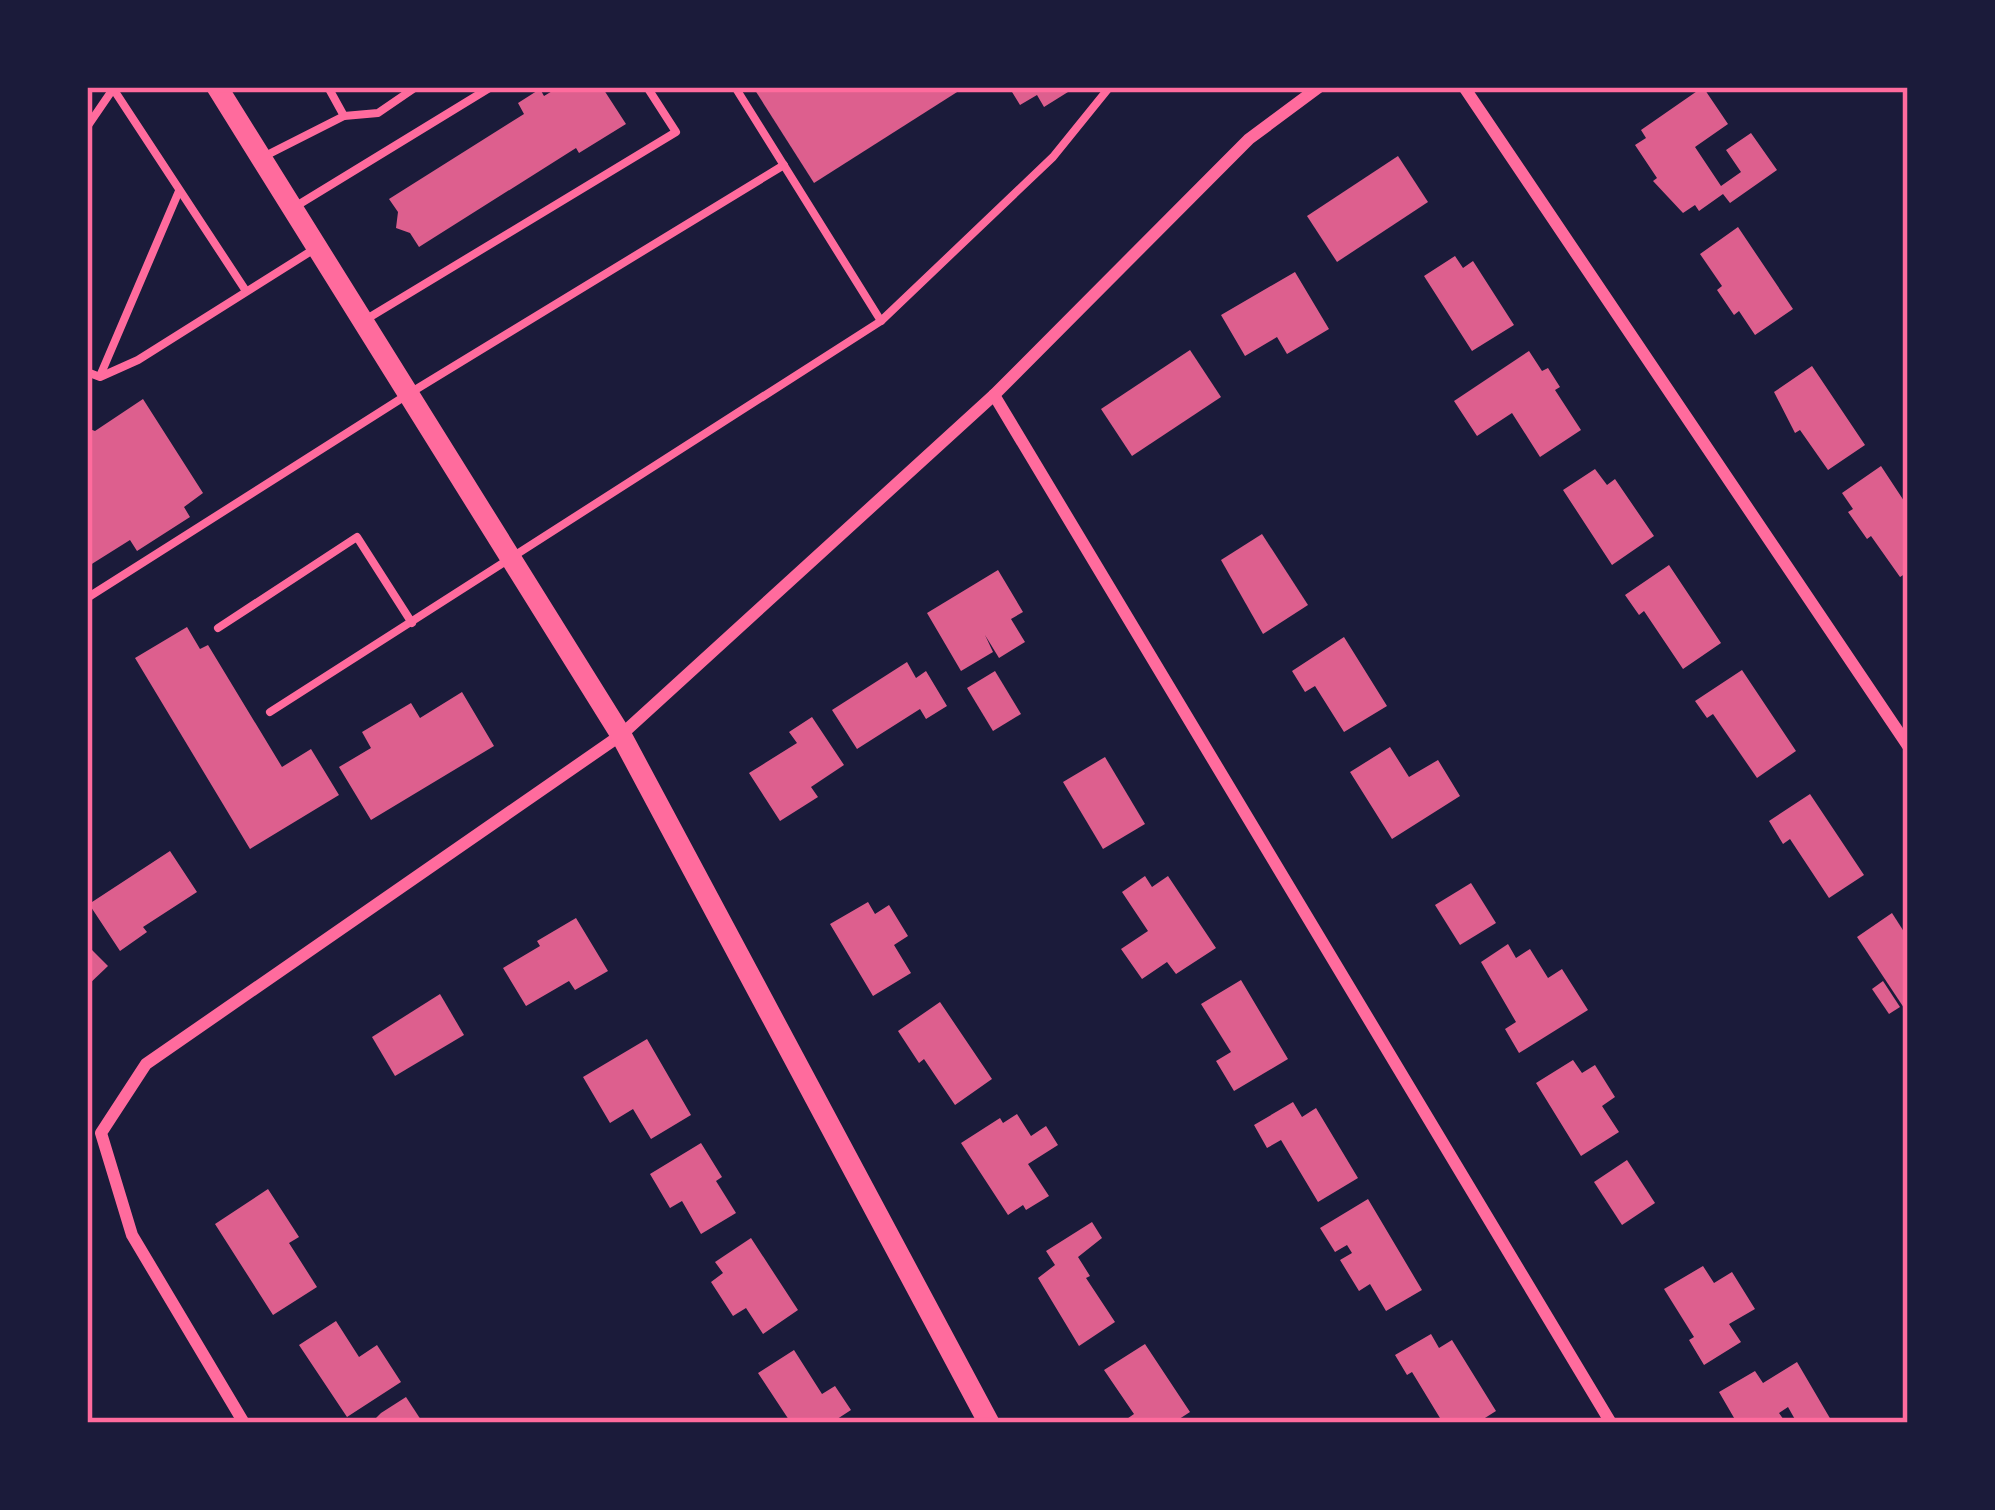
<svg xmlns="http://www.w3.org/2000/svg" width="1995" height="1510" viewBox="0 0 1995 1510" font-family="'DejaVu Sans',sans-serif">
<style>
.building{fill:#dd5f8e}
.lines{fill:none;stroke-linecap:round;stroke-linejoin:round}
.service{stroke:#ff6b9d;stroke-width:8}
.minor{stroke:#ff6b9d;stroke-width:12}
.secondary{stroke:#ff6b9d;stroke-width:21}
.neatline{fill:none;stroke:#ff6b9d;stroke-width:4.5}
</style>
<rect width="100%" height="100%" fill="#1b1b3a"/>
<g class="building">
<path d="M559 87H602L626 124 579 153 576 148 419 247 410 233 396 228 398 212 389 199 524 114 518 103 540 89 544 96Z"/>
<path d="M753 87H965L814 183Z"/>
<path d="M1009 87H1076L1044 107 1037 95 1020 105Z"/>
<path d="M1703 87 1728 124 1695 147 1721 186 1741 172 1726 150 1751 133 1777 170 1730 203 1723 194 1699 211 1695 205 1683 213 1653 181 1657 178 1635 145 1646 138 1641 130Z"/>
<path d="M1398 156 1428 202 1337 262 1307 216Z"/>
<path d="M1738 227 1793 309 1755 335 1739 311 1734 315 1717 290 1722 286 1700 254Z"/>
<path d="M1455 256 1463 268 1473 261 1514 325 1472 351 1424 276Z"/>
<path d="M1295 272 1329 329 1287 354 1277 337 1245 356 1221 315Z"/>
<path d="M1190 350 1221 397 1132 456 1101 409Z"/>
<path d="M1529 351 1542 371 1548 368 1560 387 1555 390 1581 430 1540 457 1512 413 1477 436 1454 401Z"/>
<path d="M1812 366 1865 445 1828 470 1800 430 1795 433 1774 392Z"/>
<path d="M143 399 203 493 184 507 190 517 137 551 130 540 87 567V428L95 431Z"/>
<path d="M1881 466 1908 507V572L1900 577 1871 536 1867 539 1848 512 1853 509 1842 493Z"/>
<path d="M1595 469 1607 485 1615 479 1654 536 1612 565 1563 490Z"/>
<path d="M1262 534 1308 605 1263 634 1221 560Z"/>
<path d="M1669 565 1721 643 1683 669 1644 611 1639 615 1625 595Z"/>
<path d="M998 570 1023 612 1011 619 1025 642 999 658 985 635 993 652 961 671 927 613Z"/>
<path d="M187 627 200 649 208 645 282 767 311 749 339 795 250 849 135 658Z"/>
<path d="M1344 637 1387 706 1344 732 1315 686 1305 692 1292 671Z"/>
<path d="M907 662 916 678 926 671 947 706 926 719 920 709 857 749 832 710Z"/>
<path d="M1742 670 1796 751 1757 778 1713 714 1707 718 1695 701Z"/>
<path d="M995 671 1021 714 993 731 967 688Z"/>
<path d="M462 692 494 746 371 820 339 767 371 748 362 732 411 703 420 718Z"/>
<path d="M812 717 844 765 811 787 818 797 780 821 749 773 797 743 789 732Z"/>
<path d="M1390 747 1409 777 1438 760 1460 796 1392 839 1350 772Z"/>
<path d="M1105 757 1145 824 1103 849 1063 782Z"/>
<path d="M1810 794 1864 875 1829 898 1790 839 1783 844 1769 821Z"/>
<path d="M170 851 197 892 143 927 147 932 120 951 89 904Z"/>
<path d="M1145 876 1152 887 1168 876 1216 948 1176 974 1167 962 1142 979 1121 949 1148 931 1122 892Z"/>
<path d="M1471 883 1496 923 1460 945 1435 905Z"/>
<path d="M868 902 875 914 889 905 908 936 894 945 911 973 873 996 830 924Z"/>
<path d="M1892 913 1908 938V1014L1857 937Z"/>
<path d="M576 918 608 971 575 990 569 981 526 1006 503 968 540 946 537 941Z"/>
<path d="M1508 944 1516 958 1530 949 1548 978 1562 969 1588 1010 1519 1053 1505 1029 1516 1022 1481 962Z"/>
<path d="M87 945 108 966 87 986Z"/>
<path d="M1241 980 1288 1059 1234 1091 1216 1061 1231 1052 1201 1004Z"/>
<path d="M1883 981 1900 1007 1889 1014 1872 989Z"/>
<path d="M440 994 464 1035 395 1076 372 1037Z"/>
<path d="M940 1002 992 1079 955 1105 924 1059 919 1063 898 1031Z"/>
<path d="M647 1039 691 1115 651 1139 633 1109 610 1123 583 1077Z"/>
<path d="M1573 1060 1582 1073 1595 1065 1615 1097 1602 1106 1619 1132 1581 1156 1536 1083Z"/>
<path d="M1293 1102 1302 1117 1316 1108 1358 1178 1318 1202 1281 1140 1267 1148 1254 1125Z"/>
<path d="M1017 1114 1031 1136 1046 1126 1058 1145 1028 1164 1049 1196 1026 1210 1023 1205 1008 1215 961 1143 1000 1118 1003 1123Z"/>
<path d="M701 1143 722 1177 716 1181 736 1213 701 1234 682 1201 670 1208 650 1174Z"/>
<path d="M1627 1160 1655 1203 1622 1225 1594 1182Z"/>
<path d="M268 1189 299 1237 289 1243 317 1287 273 1315 215 1224Z"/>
<path d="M1368 1199 1422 1290 1386 1311 1370 1284 1359 1291 1340 1260 1352 1253 1347 1245 1335 1252 1320 1228Z"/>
<path d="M1092 1222 1102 1238 1078 1257 1090 1276 1086 1278 1115 1322 1079 1346 1038 1278 1055 1265 1046 1251Z"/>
<path d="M751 1238 798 1310 763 1334 746 1308 733 1316 711 1282 723 1273 715 1262Z"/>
<path d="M1703 1266 1714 1283 1732 1272 1755 1309 1729 1324 1741 1342 1704 1365 1689 1340 1694 1337 1664 1289Z"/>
<path d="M336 1321 359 1357 377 1345 401 1382 347 1417 299 1345Z"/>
<path d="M1431 1334 1439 1348 1452 1340 1496 1411 1477 1423H1443L1412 1372 1407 1375 1395 1355Z"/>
<path d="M1145 1344 1190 1412 1173 1423H1121L1134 1414 1104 1370Z"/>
<path d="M794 1350 822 1394 835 1386 851 1410 831 1423H791L758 1373Z"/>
<path d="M1797 1362 1831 1420 1797 1423 1788 1407 1779 1413 1786 1423H1737L1719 1392 1755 1371 1763 1383Z"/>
<path d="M406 1397 421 1420 371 1423 381 1413Z"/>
</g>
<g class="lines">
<g class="service">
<path d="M112 87 246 291"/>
<path d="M735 87 881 321"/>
<path d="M344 116 378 113 416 87"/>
<path d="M87 127 113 89"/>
<path d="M263 157 344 116 328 87"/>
<path d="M293 208 491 87"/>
<path d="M365 320 676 132 647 87"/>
<path d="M87 372 100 377 138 360 316 248"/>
<path d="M100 376 179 191"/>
<path d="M87 598 410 393 784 165"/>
<path d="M218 628 357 537 412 623"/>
<path d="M270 712 881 321 1053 157 1108 89"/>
</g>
<g class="minor">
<path d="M1464 87 1908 746"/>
<path d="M994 395 1611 1423"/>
<path d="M244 1423 132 1235 101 1133 146 1064 621 735 994 395 1249 139 1319 87"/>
</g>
<path class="secondary" d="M217 87 621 735 989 1423"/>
</g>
<rect width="1995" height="1510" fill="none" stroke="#1b1b3a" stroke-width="180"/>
<rect x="90" y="90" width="1815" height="1330" class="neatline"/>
</svg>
